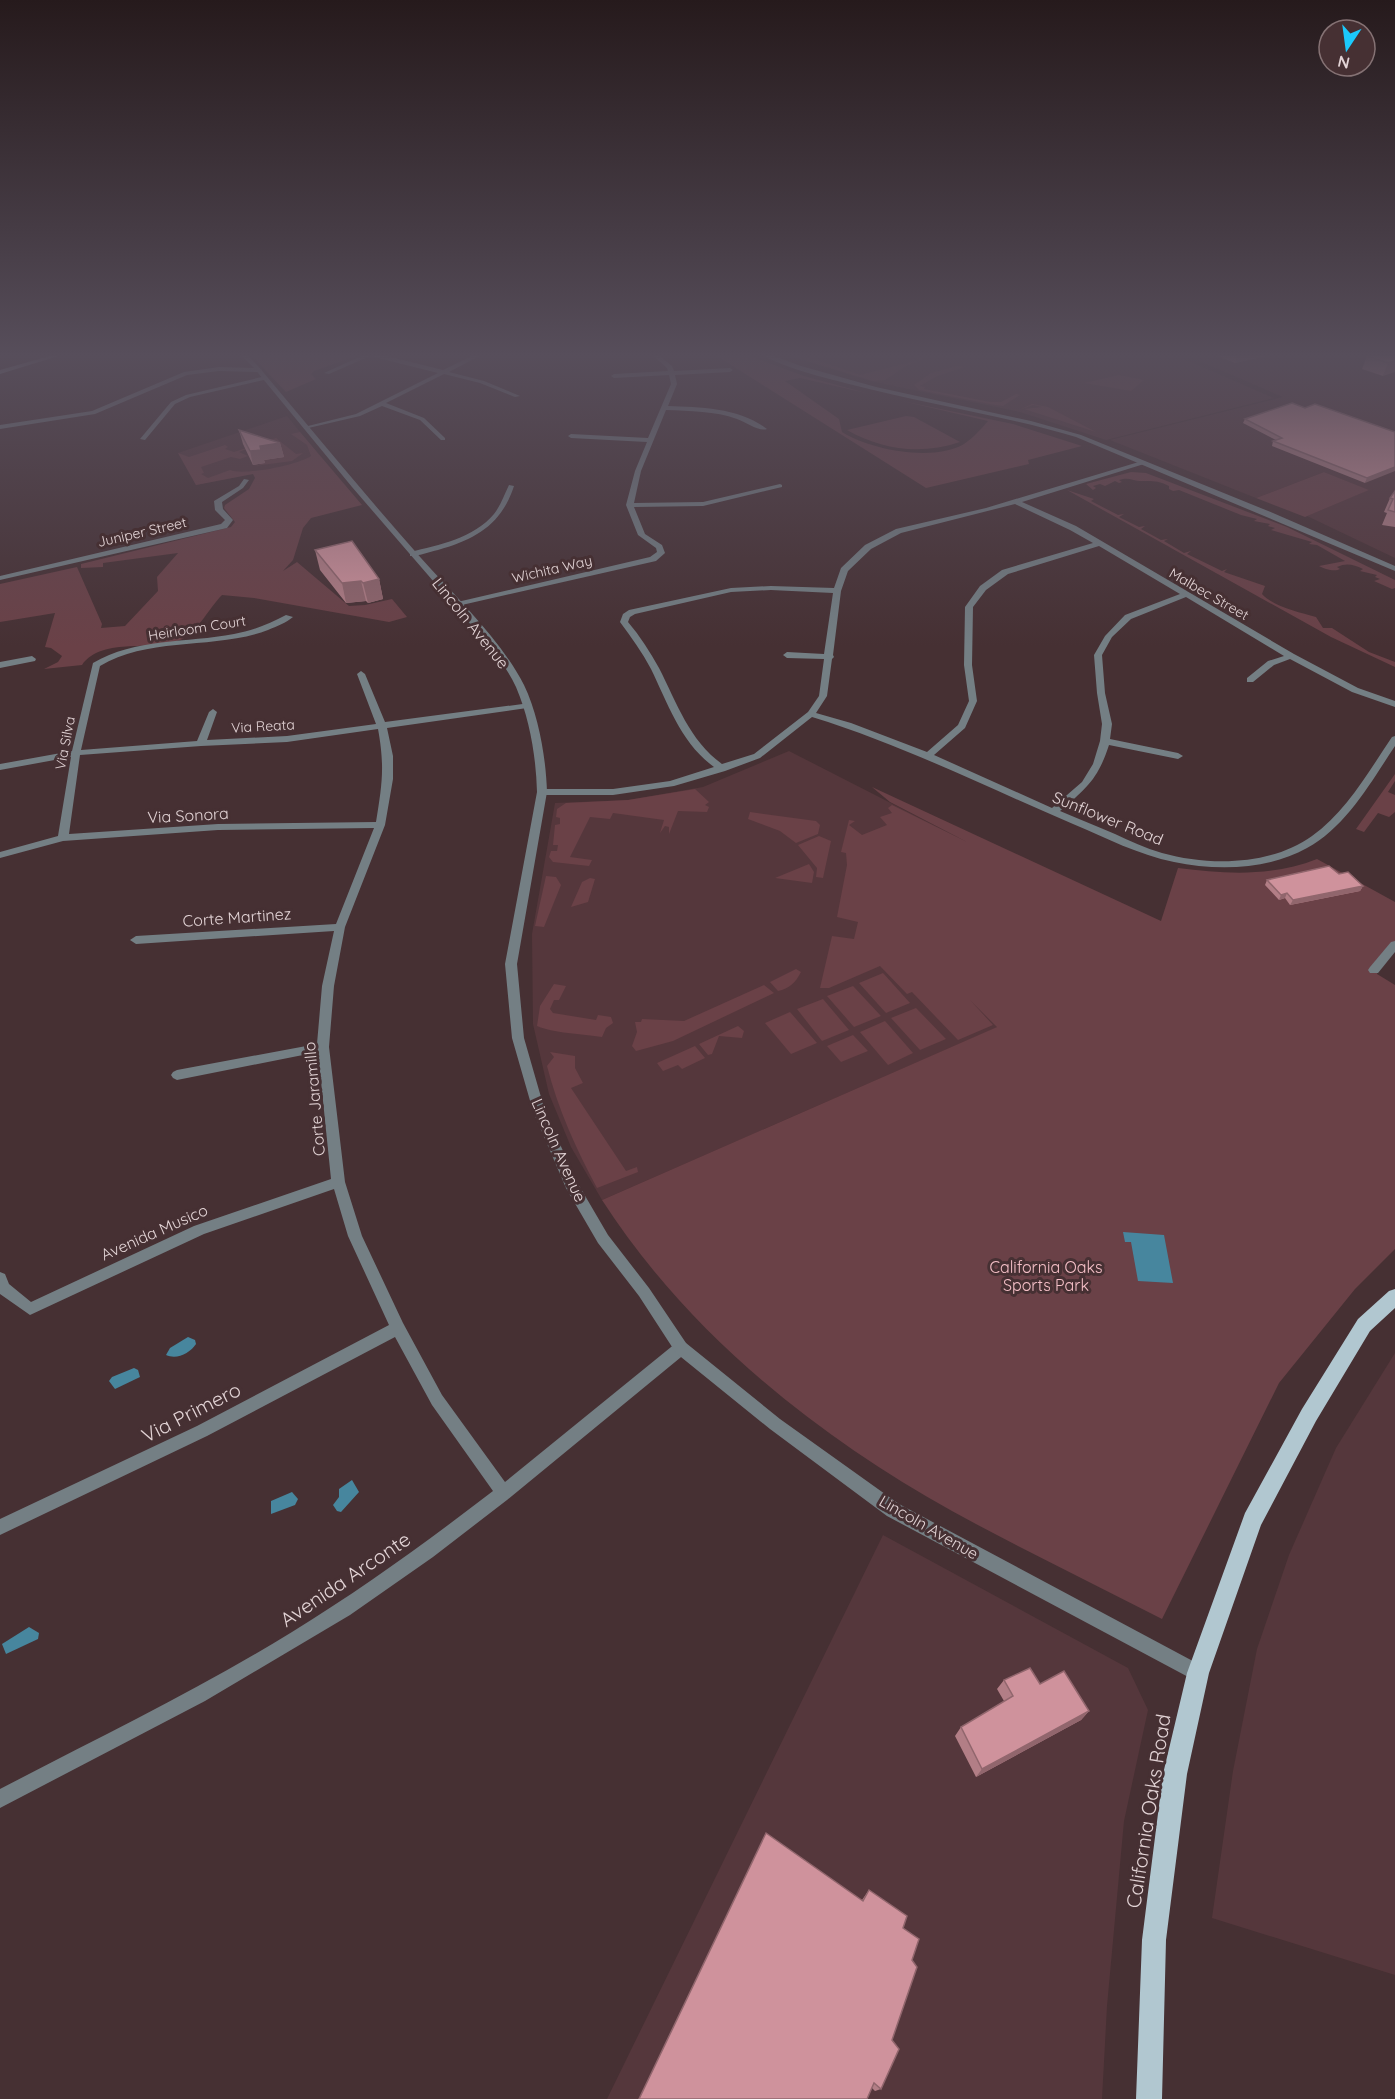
<svg xmlns="http://www.w3.org/2000/svg" width="1395" height="2099" viewBox="0 0 1395 2099" font-family="Quicksand,sans-serif">
<style>
.built{fill:#55373c}
.green{fill:#6a4147}
.water{fill:#47869e}
.lines{fill:none;stroke-linecap:round;stroke-linejoin:round}
.minor{fill:#747f84;fill-rule:evenodd}
.tertiary{fill:#747f84;fill-rule:evenodd}
.secondary{fill:#96a8af;fill-rule:evenodd}
.primary{fill:#b1c7d0;fill-rule:evenodd}
.wall{fill:#b27e86}
.shaded-wall{fill:#91666d}
.building{fill:#cf929c;stroke:#91666d;stroke-width:1.5}
.labels{text-anchor:middle;dominant-baseline:central;stroke-width:6;stroke-linejoin:round;paint-order:stroke}
.far-street-label{font-size:14px;fill:#e3d4d6;stroke:#463033}
.street-label{font-size:16px;fill:#e3d4d6;stroke:#463033}
.park-label{font-size:16px;fill:#f6c0c8;stroke:#463033}
.near-street-label{font-size:20px;fill:#e3d4d6;stroke:#463033}
</style>
<rect width="100%" height="100%" fill="#463033"/>
<g class="built">
<path d="M780 353H1170L1274 398 1106 440 1020 412 870 381Z"/>
<path d="M1181 353H1367L1395 362V558L1307 516 1368 490 1324 472 1256 498 1110 440 1283 397Z"/>
<path d="M287 416 323 460 196 485 178 453Z"/>
<path d="M789 751 967 842 1117 975 602 1200 571 1147 549 1094 533 1024 532 934 555 803 628 800 703 787Z"/>
<path d="M1395 1353V1975L1212 1918 1233 1771 1257 1649 1289 1555 1336 1448Z"/>
<path d="M883 1535 1128 1668 1148 1710 1124 1821 1107 2006 1102 2099H607Z"/>
</g>
<g class="green">
<path d="M249 353H364L314 371 311 374 316 379 286 392Z"/>
<path d="M712 353H742L804 376 866 393 800 378 785 381 839 419 842 432C870 450 934 462 964 444 973 438 981 429 988 421L902 401 1013 424 1082 446 1028 460 1029 464 926 488Z"/>
<path d="M781 353H797L860 375 919 360 916 357 923 359 906 366 885 380 873 381Z"/>
<path d="M957 366 965 367 937 376 920 386 925 387 924 389 990 402H1001L1016 394 1020 395 1003 406 995 405 919 390 914 385 931 373Z"/>
<path d="M1119 375 1144 380 1131 391 1084 383Z"/>
<path d="M1032 404 1048 407 1096 432 1024 409 1042 407 1033 405 1019 410Z"/>
<path d="M906 416 914 417 960 442C921 455 882 450 847 430Z"/>
<path d="M300 432 362 505 311 518 303 528 293 560 283 571 297 562 349 606 365 605 392 599 407 617 389 622 254 598 222 595C210 607 199 629 184 638 155 654 103 635 82 665L44 669 58 662 62 656 51 648 45 647 55 613 0 622V584L77 567 102 624 101 628 125 626 158 591 157 577 178 553 103 563V567L81 568V564L231 527 235 522 224 508 225 505 249 489 255 478 253 474 196 485 178 453 189 457 225 445 228 447 225 449 234 452 276 438 296 454 303 453 292 461 254 466 265 463 251 447 239 452 248 456 240 459 231 457 201 467 204 473 201 474 208 478 230 470C244 476 298 465 311 456L307 445 291 434Z"/>
<path d="M1131 472 1146 473 1287 527 1395 580V588L1392 589 1374 581 1380 579 1375 577 1377 575 1360 571 1363 569C1353 564 1346 563 1337 567L1340 569C1335 572 1324 569 1319 566L1345 561 1317 545 1309 544 1312 542 1271 530 1275 528 1268 526 1270 524 1254 521 1257 519 1241 515 1179 490 1173 491 1169 489V486C1157 480 1152 481 1139 481 1132 480 1128 477 1119 480L1122 482 1119 483 1115 481 1105 486 1100 484 1093 486 1096 488 1093 490 1086 484Z"/>
<path d="M1324 472 1369 490 1305 517 1256 498Z"/>
<path d="M1067 490 1094 499 1091 501 1118 515 1124 514 1119 517 1139 527 1145 526 1141 529 1161 540 1168 539 1164 541 1184 553 1191 551 1187 554 1222 571 1227 569 1224 572 1265 586 1262 594C1274 607 1298 612 1316 617L1323 628H1332L1369 652 1395 662V667L1331 637Z"/>
<path d="M1395 774V781L1388 792 1395 795V812L1389 817 1378 813 1364 832 1356 829Z"/>
<path d="M872 787 1161 921 1178 868C1225 874 1272 877 1317 859L1395 902V946L1377 964V974L1395 985V1249L1355 1289 1279 1383 1162 1619C1092 1583 1021 1549 952 1511 815 1435 687 1332 602 1200L997 1027 970 1000 993 1025 958 1040 912 992 907 994 880 966 829 988H820L832 936 854 939 858 922 837 917 847 865 846 853 841 852 849 820 855 821 849 825 862 835 887 825 880 817 892 813 888 808 892 805 967 842 890 802Z"/>
<path d="M695 789 709 802 705 805 709 807 707 812 678 811 669 834V827L665 826 660 833 664 820 613 813 610 819 590 817 570 857 592 860 589 866 553 862 549 857 551 851H557L558 845H553L555 825 560 824V818L556 817 557 809 566 803 628 800Z"/>
<path d="M750 812 816 821 820 825 818 834 796 843 780 831 748 819Z"/>
<path d="M819 836 831 841 823 878 816 877 817 868 798 845Z"/>
<path d="M809 864 814 872 812 883 775 878Z"/>
<path d="M546 876 556 877 561 885 544 927 535 926Z"/>
<path d="M590 878 595 879 588 902 571 907 582 882Z"/>
<path d="M796 969 801 972C796 982 789 989 778 991L770 982Z"/>
<path d="M883 973 910 1003 886 1013 859 983Z"/>
<path d="M554 984 566 986 559 1000H554L550 1009 553 1013 596 1020 598 1015 611 1017 613 1023 606 1028 602 1037C583 1034 552 1033 537 1026L540 1006Z"/>
<path d="M764 985 774 993 673 1041 636 1051 632 1046 637 1032 635 1022H641L642 1019 684 1021Z"/>
<path d="M853 986 881 1016 854 1027 827 996Z"/>
<path d="M823 999 849 1030 822 1041 797 1009Z"/>
<path d="M916 1008 946 1039 920 1050 891 1018Z"/>
<path d="M790 1012 817 1043 791 1054 765 1023Z"/>
<path d="M885 1021 913 1053 888 1065 860 1032Z"/>
<path d="M738 1026 744 1031 742 1038 719 1036 712 1054 708 1055 699 1044Z"/>
<path d="M853 1035 868 1051 841 1062 827 1046Z"/>
<path d="M695 1046 705 1058 682 1069 678 1065 663 1071 657 1063Z"/>
<path d="M550 1052 575 1056V1068L583 1083 571 1088 626 1171 637 1167 638 1172 597 1188C576 1149 558 1109 547 1066L554 1057Z"/>
</g>
<g class="water">
<path d="M1123 1232 1164 1235 1173 1283 1138 1281 1131 1242H1125Z"/>
<path d="M188 1337 195 1340 196 1344C190 1353 177 1360 166 1355L170 1348Z"/>
<path d="M134 1368 138 1370 140 1377 115 1389 109 1381 112 1377Z"/>
<path d="M352 1480 359 1492 341 1512 337 1511 333 1505 339 1497V1489Z"/>
<path d="M292 1492 298 1499 295 1505 271 1514V1501Z"/>
<path d="M29 1627 39 1633 38 1639 6 1654 2 1644Z"/>
</g>
<g class="lines">
<g class="minor">
<path d="M368 353H375L443 370 478 353H485L449 372 484 381 520 396 515 397 480 383 444 374 386 403 424 418 445 438V440H441L420 420 382 406 360 416 304 429V427L356 414 438 373 370 356 329 374 324 373Z"/>
<path d="M650 353H656L672 366 674 371 730 368 733 370 730 372 675 375 677 384 668 406C701 407 740 408 767 429 759 432 746 422 737 419 715 411 690 411 666 410L641 471 634 503 703 502 780 484 782 485V487L703 506 634 507 645 534 662 545 665 553 656 561 453 607V603L650 557 657 552 656 548 638 535 626 505 635 471 647 442 571 438 568 436 571 434 648 438 671 384 669 375 614 378 611 376 614 374 668 371 667 368Z"/>
<path d="M219 367 259 368 262 370 259 372 219 371 187 375 95 414 0 429V425L92 411 184 372Z"/>
<path d="M266 376 268 379 190 397 175 404 145 440 140 439 171 402 186 395Z"/>
<path d="M1142 461 1144 462V464L1022 502 1076 526 1294 654 1358 688 1395 701V707L1352 692 1290 659 1274 665 1253 682H1247V678L1268 661 1284 656 1186 597 1131 619 1112 637 1102 655 1105 693 1112 724 1110 739 1178 753 1183 756 1178 759 1109 745C1098 779 1087 788 1060 811 1078 819 1097 826 1115 834 1130 841 1145 848 1162 853 1209 866 1270 866 1312 836 1346 812 1369 771 1392 737L1395 736V746C1371 782 1346 827 1307 848 1268 870 1217 871 1174 862 1139 855 1106 838 1073 824 986 787 903 745 812 717L760 758 725 771 674 786 613 795H542L537 792 542 789H613L670 781 714 767C681 743 668 704 651 669 642 652 631 637 620 622L623 614 629 610 731 588 771 586 834 588 841 568 865 545 896 529 986 508ZM1015 504 1070 530 1093 543 1002 570 980 586 965 607 964 665 969 701 958 725 927 752 851 723 816 713 827 696 832 659 834 657 833 655 841 591 848 571 871 549 901 533ZM1099 546 1180 594 1125 615 1105 636 1094 655 1097 693 1102 724 1100 741 1093 764 1082 782 1052 808 934 755 965 728 977 701 972 665 973 607 986 590 1008 574ZM771 590 833 593 824 654 787 652 783 655 787 658 824 659 819 696 808 712 754 754 722 764C689 740 677 703 659 668 650 652 640 636 628 622L630 617 635 614 731 592Z"/>
<path d="M244 479 249 480 243 488 222 502 223 509 233 520 227 528 0 580V576L221 524 225 520 215 510 214 501 239 486Z"/>
<path d="M509 485 514 486C501 525 476 539 438 550 429 552 419 556 410 556V552C439 545 474 538 494 514 501 505 504 495 509 485Z"/>
<path d="M286 615 293 617C286 623 277 626 268 630 215 650 150 636 100 666L81 750 197 741 209 712 213 709 217 712 207 740 287 736 376 724 357 674 361 671 365 674 385 722 530 703V707L527 708 387 728 393 756V779L385 825 345 927 334 986 329 1047 345 1182 362 1236 403 1323 442 1395 505 1482 676 1343 681 1341 686 1343 688 1348 686 1353 507 1500 433 1557 350 1615 205 1701 0 1808V1789C98 1738 198 1690 292 1632 362 1589 428 1541 493 1491L432 1405 395 1337 207 1436 0 1535V1519L197 1426 389 1325 348 1236 334 1189 204 1234 30 1315 0 1294V1272L5 1274 9 1284 31 1302 194 1226 331 1179 318 1052 177 1080 173 1078 171 1075 173 1072 177 1070 317 1044 322 986 334 931 136 944 130 940 136 936 336 924 374 828 218 830 63 841 0 858V852L58 836 71 757 0 770V764L72 751 93 663C135 638 187 643 234 634 252 631 269 624 286 615ZM378 729C385 767 382 785 376 822L218 824 69 834 80 755 201 746 287 742Z"/>
<path d="M32 656 36 659 35 661 0 668V662Z"/>
<path d="M1395 941V952L1378 973H1370L1368 970 1370 967 1391 942Z"/>
</g>
<g class="tertiary">
<path d="M233 353 247 355 258 366C312 430 365 495 421 558 455 596 501 640 524 685 539 716 546 759 547 792L517 964 524 1038 545 1111 577 1182 608 1235 649 1288 686 1343 780 1419 899 1504 1204 1667 1207 1673 1204 1679 1198 1682 1192 1679 887 1516 770 1429 676 1353 639 1296 598 1243 566 1188 533 1111 512 1038 505 964 537 792C536 757 530 720 516 687 511 676 504 666 497 655L352 487 254 368 243 357Z"/>
<path d="M759 353H766L801 366 876 387 1031 421 1081 435 1273 513 1395 566V571L1076 437C1002 415 925 404 849 384 822 377 783 368 759 353Z"/>
</g>
<path class="secondary" d="M60 353H68L0 374V370Z"/>
<path class="primary" d="M1395 1289V1308L1370 1331 1316 1421 1261 1525 1209 1673 1187 1774 1166 1940 1162 2099H1136L1142 1940 1163 1774 1187 1673 1245 1513 1302 1409 1358 1319 1389 1291Z"/>
</g>
<g class="wall">
<path d="M1210 353H1278L1235 363Z"/>
<path d="M1395 353 1383 376 1362 369 1367 356Z"/>
<path d="M1305 408 1395 432 1365 483 1272 446 1273 441 1276 440 1243 423 1245 419Z"/>
<path d="M239 430 280 443 284 457 264 460 265 463 253 465 243 444Z"/>
<path d="M1395 491V527L1382 525 1387 513 1384 512 1390 498Z"/>
<path d="M315 550 379 579 383 599 368 603 366 601 346 603 320 570Z"/>
<path d="M1339 874 1363 886 1360 891 1290 905 1285 898 1279 900 1265 885 1267 880Z"/>
<path d="M1004 1680 1040 1684 1089 1711 1081 1720 976 1777 955 1736 961 1727 1004 1701 997 1689Z"/>
<path d="M869 1890 903 1928 912 1960 892 2040 881 2089 875 2091 872 2088 862 1900Z"/>
</g>
<g class="shaded-wall">
<path d="M1238 353H1278L1235 363Z"/>
<path d="M1395 361V372L1383 376 1388 363Z"/>
<path d="M280 443 284 457 264 460 265 463 253 465 250 451 260 446Z"/>
<path d="M1395 467V471L1365 483 1367 478Z"/>
<path d="M379 579 383 599 368 603 363 583Z"/>
<path d="M361 581 366 601 346 603 342 583Z"/>
<path d="M1363 886 1360 891 1290 905 1293 900Z"/>
<path d="M1287 893 1285 898 1279 900 1281 895Z"/>
<path d="M1089 1711 1081 1720 976 1777 982 1769Z"/>
</g>
<g class="building">
<path d="M1379 353H1395V361L1388 363 1367 356Z"/>
<path d="M1292 403 1305 408 1315 404 1395 432V467L1367 478 1273 441 1282 438 1245 419Z"/>
<path d="M239 430 280 443 260 446 261 450 250 451Z"/>
<path d="M1395 491V512L1388 510 1393 499 1390 498Z"/>
<path d="M352 541 379 579 363 583 361 581 342 583 315 550Z"/>
<path d="M1329 866 1339 874 1348 872 1363 886 1293 900 1287 893 1281 895 1267 880Z"/>
<path d="M1030 1668 1040 1684 1064 1671 1089 1711 982 1769 961 1727 1013 1696 1004 1680Z"/>
<path d="M766 1833 863 1901 869 1890 907 1916 903 1928 919 1939 912 1960 917 1967 892 2040 899 2049 881 2089 874 2083 867 2099H639Z"/>
</g>
<linearGradient id="sky" x2="0" y2="1"><stop stop-color="#261a1c"/><stop offset="0.55" stop-color="#574e5b"/><stop offset="1" stop-color="#574e5b" stop-opacity="0"/></linearGradient>
<rect width="1395" height="646" fill="url(#sky)"/>
<g class="labels">
<g class="far-street-label">
<text transform="translate(142 532) rotate(-13)">Juniper Street</text>
<text transform="translate(552 569) rotate(-13)">Wichita Way</text>
<text transform="translate(1209 594) rotate(30)">Malbec Street</text>
<text transform="translate(197 628) rotate(-9)">Heirloom Court</text>
<text transform="translate(263 726) rotate(-3)">Via Reata</text>
<text transform="translate(65 743) rotate(-79)">Via Silva</text>
</g>
<g class="street-label">
<text transform="translate(471 623) rotate(51)">Lincoln Avenue</text>
<text transform="translate(188 815) rotate(-3)">Via Sonora</text>
<text transform="translate(1108 818) rotate(22)">Sunflower Road</text>
<text transform="translate(237 917) rotate(-4)">Corte Martinez</text>
<text transform="translate(314 1099) rotate(-95)">Corte Jaramillo</text>
<text transform="translate(559 1150) rotate(66)">Lincoln Avenue</text>
<text transform="translate(154 1232) rotate(-24)">Avenida Musico</text>
<text transform="translate(929 1527) rotate(30)">Lincoln Avenue</text>
</g>
<g class="park-label">
<text x="1046" y="1267">California Oaks<tspan x="1046" dy="18">Sports Park</tspan></text>
</g>
<g class="near-street-label">
<text transform="translate(191 1412) rotate(-27)">Via Primero</text>
<text transform="translate(345 1579) rotate(-34)">Avenida Arconte</text>
<text transform="translate(1148 1811) rotate(-81)">California Oaks Road</text>
</g>
</g>
<g transform="translate(1347 48) rotate(193)"><circle r="28" fill="#463033" stroke="#857274" stroke-width="1.5"/>
<path d="M0-4.5L10 22L0 15L-10 22Z" fill="#1bc9fc"/>
<text y="-9" font-size="16" font-weight="bold" text-anchor="middle" fill="#e3d4d6">N</text>
</g>
</svg>
